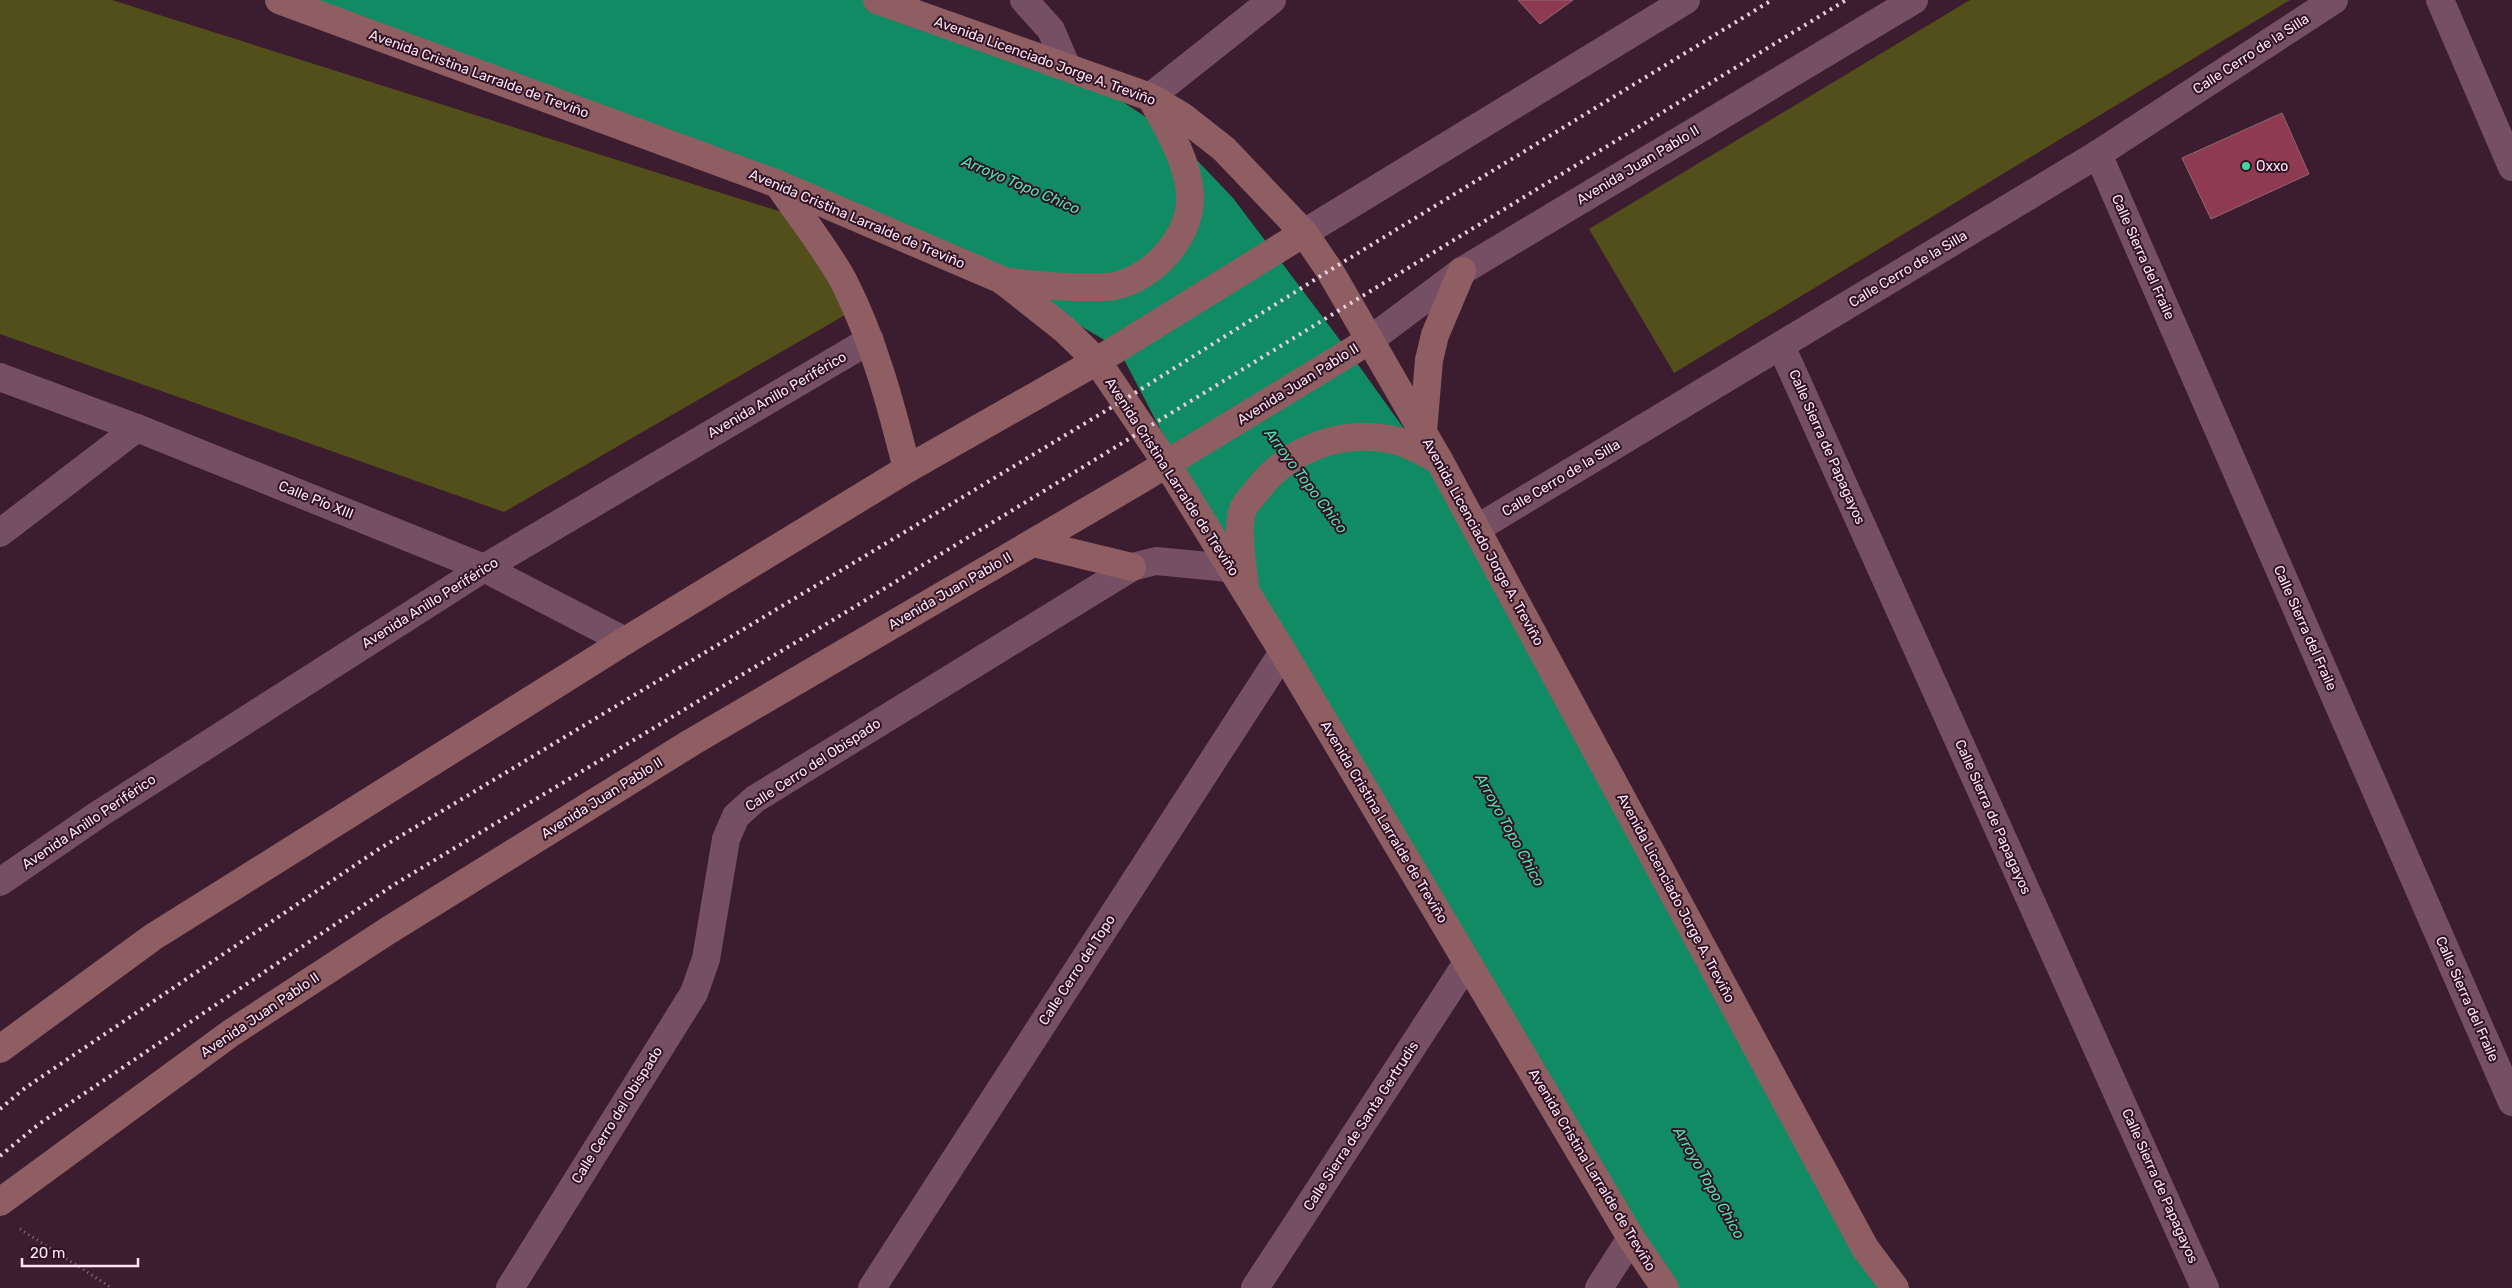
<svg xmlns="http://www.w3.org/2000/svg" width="2512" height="1288" viewBox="0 0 2512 1288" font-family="Rubik,sans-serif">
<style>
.green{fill:#534f1b}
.water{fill:#108b64}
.building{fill:#8d3a52;stroke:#936871}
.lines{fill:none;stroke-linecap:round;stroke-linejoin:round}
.path{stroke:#907484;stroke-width:3;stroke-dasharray:1 4;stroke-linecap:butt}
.minor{stroke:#755065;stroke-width:28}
.tertiary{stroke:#755065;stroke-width:28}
.secondary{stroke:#8e5e62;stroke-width:28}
.rail{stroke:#e8d0dd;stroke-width:4;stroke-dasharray:2.5 5;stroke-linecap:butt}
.poi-dot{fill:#43d4a0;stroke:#311225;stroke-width:2}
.labels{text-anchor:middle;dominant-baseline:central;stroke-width:4;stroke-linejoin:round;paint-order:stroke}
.street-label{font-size:14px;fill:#fee7f3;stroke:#311225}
.poi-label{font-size:14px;fill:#fee7f3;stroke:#311225;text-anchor:start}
.water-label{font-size:15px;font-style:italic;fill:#52e2ad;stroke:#311225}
</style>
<rect width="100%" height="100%" fill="#3c1c2f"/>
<g class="green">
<path d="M0 0H112L794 216 845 315 504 512 0 334Z"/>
<path d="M1970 0H2290L1674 373 1589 229Z"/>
</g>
<path class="water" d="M279 0H877L1066 65 1172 134 1233 198 1349 352 1476 529 1895 1288H1665L1246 593 1118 348 1002 280Z"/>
<g class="building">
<path d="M1518 0H1573L1540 24Z"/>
<path d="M2282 113 2309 174 2211 219 2182 158Z"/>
</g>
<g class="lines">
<path class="path" d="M20 1229 112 1288"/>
<g class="minor">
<path d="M1024 0 1051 30 1066 65"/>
<path d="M1150 97 1272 0"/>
<path d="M2098 154 2512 1102"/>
<path d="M1781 346 2205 1288"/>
<path d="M0 377 137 428 484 568 625 641"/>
<path d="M1476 529 2098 154 2334 0"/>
<path d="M0 533 137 428"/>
<path d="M0 882 99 814 484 568 870 340"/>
<path d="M510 1288 694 993 706 959 726 839 736 816 755 799 1132 567 1156 561 1229 568"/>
<path d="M872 1288 1283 652"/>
<path d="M1255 1288 1467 963"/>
<path d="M1599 1288 1631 1238"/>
</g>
<g class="tertiary">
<path d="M2440 0 2512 167"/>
<path d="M2327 4 2328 0"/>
<path d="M1304 233 1686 0"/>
<path d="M1370 340 1462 271 1914 0"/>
</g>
<g class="secondary">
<path d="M279 0 778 184 1002 280 1064 329 1097 361 1167 464 1283 652 1631 1238 1665 1288"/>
<path d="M877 0 1150 97 1182 116 1224 149 1304 233 1330 271 1439 460 1865 1248 1895 1288"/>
<path d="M778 184C798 214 828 251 844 282 874 341 891 405 907 469"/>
<path d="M1003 281C1032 285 1058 288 1087 287 1096 287 1105 288 1114 286 1153 279 1193 235 1190 193 1187 159 1167 127 1151 98"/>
<path d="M1423 432 1429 360 1435 335 1462 271"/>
<path d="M1033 543 1132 567"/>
<path d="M1245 586C1243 566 1235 526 1244 507 1247 501 1254 495 1258 489 1291 447 1345 428 1397 441 1411 444 1425 454 1439 460"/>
<path d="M0 1049 153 937 625 641 907 469 1097 361 1304 233"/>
<path d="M0 1202 231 1033 389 930 692 742 1140 480 1370 340"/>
</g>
<g class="rail">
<path d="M0 1109 25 1088 379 849 1127 398 1327 272 1772 0"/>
<path d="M0 1156 39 1124 395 884 851 609 1846 0"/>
</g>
</g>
<circle class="poi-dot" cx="2246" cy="166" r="5"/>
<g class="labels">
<g class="street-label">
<text transform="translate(2251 54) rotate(-33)">Calle Cerro de la Silla</text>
<text transform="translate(1045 61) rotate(20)">Avenida Licenciado Jorge A. Treviño</text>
<text transform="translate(479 74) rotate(20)">Avenida Cristina Larralde de Treviño</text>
<text transform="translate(1638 165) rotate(-31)">Avenida Juan Pablo II</text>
<text transform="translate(857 219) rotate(23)">Avenida Cristina Larralde de Treviño</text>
<text transform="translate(2143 257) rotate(66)">Calle Sierra del Fraile</text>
<text transform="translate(1908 269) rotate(-31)">Calle Cerro de la Silla</text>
<text transform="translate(1298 384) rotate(-32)">Avenida Juan Pablo II</text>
<text transform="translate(777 395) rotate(-30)">Avenida Anillo Periférico</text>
<text transform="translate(1827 447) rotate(66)">Calle Sierra de Papagayos</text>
<text transform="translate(1172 477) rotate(57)">Avenida Cristina Larralde de Treviño</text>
<text transform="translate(1561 478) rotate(-31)">Calle Cerro de la Silla</text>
<text transform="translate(316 500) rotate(22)">Calle Pío XIII</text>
<text transform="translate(1483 542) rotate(61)">Avenida Licenciado Jorge A. Treviño</text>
<text transform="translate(950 591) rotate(-30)">Avenida Juan Pablo II</text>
<text transform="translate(430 603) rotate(-32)">Avenida Anillo Periférico</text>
<text transform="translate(2305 628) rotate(66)">Calle Sierra del Fraile</text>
<text transform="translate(813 765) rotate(-33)">Calle Cerro del Obispado</text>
<text transform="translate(602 798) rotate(-32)">Avenida Juan Pablo II</text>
<text transform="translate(1993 817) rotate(66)">Calle Sierra de Papagayos</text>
<text transform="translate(89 822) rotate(-34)">Avenida Anillo Periférico</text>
<text transform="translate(1384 822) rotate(59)">Avenida Cristina Larralde de Treviño</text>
<text transform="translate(1676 898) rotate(62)">Avenida Licenciado Jorge A. Treviño</text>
<text transform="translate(1077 970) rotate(-57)">Calle Cerro del Topo</text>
<text transform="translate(2467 999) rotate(66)">Calle Sierra del Fraile</text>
<text transform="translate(260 1015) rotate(-34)">Avenida Juan Pablo II</text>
<text transform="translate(617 1115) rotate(-58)">Calle Cerro del Obispado</text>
<text transform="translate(1361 1126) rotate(-57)">Calle Sierra de Santa Gertrudis</text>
<text transform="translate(1592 1170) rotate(59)">Avenida Cristina Larralde de Treviño</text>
<text transform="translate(2160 1186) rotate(66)">Calle Sierra de Papagayos</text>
</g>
<g class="poi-label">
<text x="2256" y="166">Oxxo</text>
</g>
<g class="water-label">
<text transform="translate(1021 185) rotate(23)">Arroyo Topo Chico</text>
<text transform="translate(1306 481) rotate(53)">Arroyo Topo Chico</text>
<text transform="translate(1510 830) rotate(61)">Arroyo Topo Chico</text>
<text transform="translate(1709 1183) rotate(60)">Arroyo Topo Chico</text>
</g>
</g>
<path d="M22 1258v8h116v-8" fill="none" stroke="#fee7f3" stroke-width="2.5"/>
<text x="30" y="1258" font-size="15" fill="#fee7f3" stroke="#311225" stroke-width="4" paint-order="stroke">20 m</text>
</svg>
